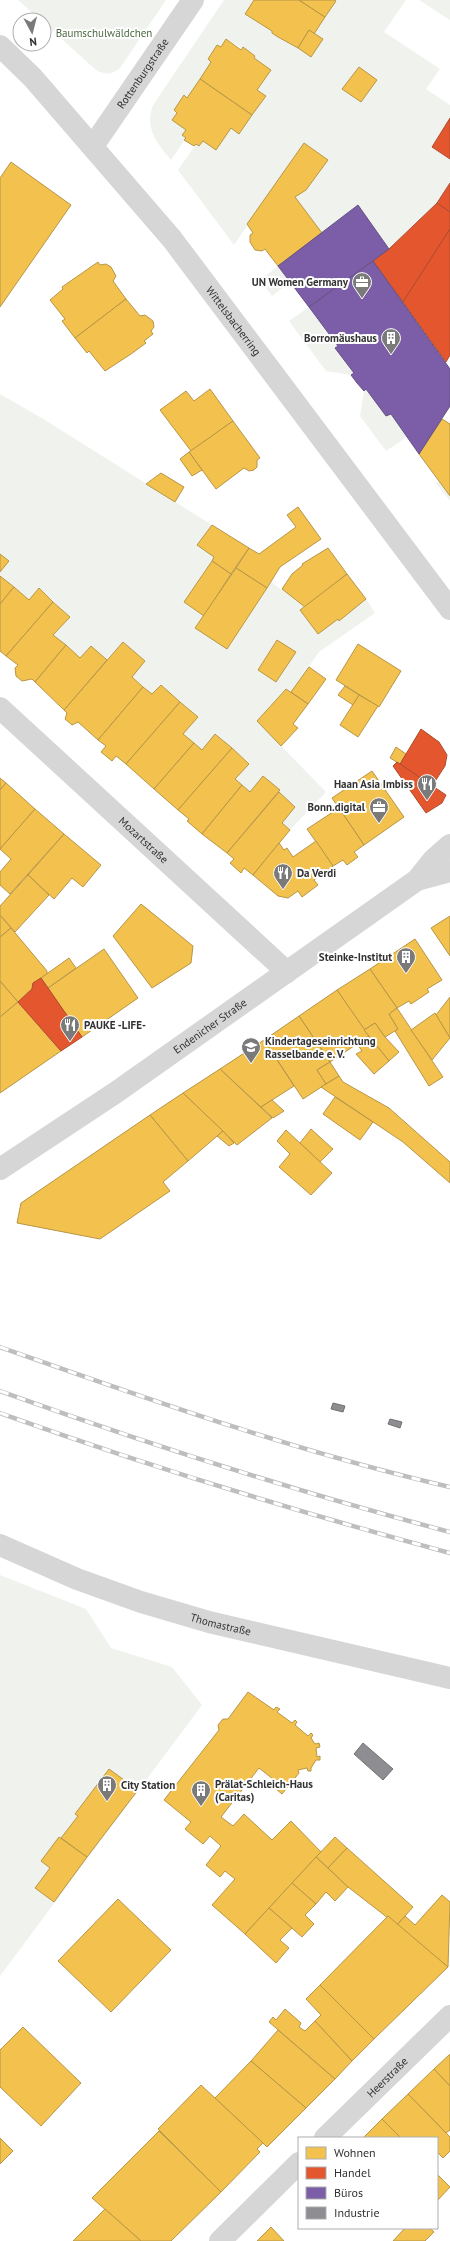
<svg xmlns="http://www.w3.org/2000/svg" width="450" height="2241" viewBox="0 0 450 2241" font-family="'PT Sans',sans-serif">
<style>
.green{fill:#f0f3ed;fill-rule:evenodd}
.homes{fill:#f2c14e;stroke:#b89646}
.shops{fill:#e4572e;stroke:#af4c2f}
.offices{fill:#7b5ea7;stroke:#655184}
.industry{fill:#8d8d92;stroke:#727275}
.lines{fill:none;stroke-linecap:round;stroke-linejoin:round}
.minor{stroke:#d6d6d6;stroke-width:22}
.rail-casing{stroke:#bebebe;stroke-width:4.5}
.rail{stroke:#fff;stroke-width:3;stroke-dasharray:9;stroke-linecap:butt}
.labels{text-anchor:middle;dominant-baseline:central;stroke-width:4;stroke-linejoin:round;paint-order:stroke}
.park-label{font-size:11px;fill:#4f6b43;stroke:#fff}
.street-label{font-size:11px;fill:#323232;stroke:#fff}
.poi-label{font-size:11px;font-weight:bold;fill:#323232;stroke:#fff;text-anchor:end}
</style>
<rect width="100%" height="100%" fill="#fff"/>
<g class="green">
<path d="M18 0H166L120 68C111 75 105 75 96 70L44 23V20H40Z"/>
<path d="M224 0H254L245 14 272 31V33L311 56 314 34 336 1 334 0H406L384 32 440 69 426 89 450 105V118L432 147 450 159V183L437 203 389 249 358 205 322 233 295 197 306 190 328 160 304 143 234 245 178 170 196 144 199 146 203 141 216 150 231 128 240 133 265 96 257 90 271 70 254 58 255 56 227 39 221 47 217 45 208 59 211 62 187 98 184 96 174 110 186 130 182 135 186 138 171 160C157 143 144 128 153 105ZM359 67 377 80 361 101 343 89Z"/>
<path d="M419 0H450V20Z"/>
<path d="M278 266 290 282 272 296 260 280Z"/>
<path d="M309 307 338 346 336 348 354 373 351 375 326 371 289 321Z"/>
<path d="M366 389 386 416 391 414 407 437 386 451 360 416 364 391Z"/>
<path d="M0 394 45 420 212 525 197 545 214 557 184 602 204 616 195 628 227 649 271 582 305 607 339 620 366 599 375 613 319 652 291 692 285 689 257 721 326 792 290 830 282 823 295 807 279 792 280 790 263 776 250 792 235 779 249 763 216 734 202 750 183 734 197 717 161 685 152 694 132 677 145 661 123 642 107 660 91 646 80 658 53 635 70 617 39 588 29 600 0 576ZM277 640 296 652 276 682 258 670Z"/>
<path d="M439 481 450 496V501L436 483Z"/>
<path d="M0 1575 86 1609 111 1648 172 1667 202 1705 0 1976Z"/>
</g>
<g class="homes">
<path d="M254 0H299L325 17 314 34 309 30 298 48 278 37 272 33V31L245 14Z"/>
<path d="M299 0H334L336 1 325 17Z"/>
<path d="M309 30 323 39 311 57 298 48Z"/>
<path d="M226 39 241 50 243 47 255 56 254 58 271 70 257 90 266 96 252 115 200 79 211 62 208 59 217 45 221 47Z"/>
<path d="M359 67 377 80 361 102 342 89Z"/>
<path d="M200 79 252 115 239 134 231 128 216 150 203 141 199 146 196 144 194 146 184 140 186 138 182 135 186 130 172 120 177 113 174 110 184 95 187 98Z"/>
<path d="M304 143 328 160 306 190 295 197 322 233 278 266 265 249 262 251 255 250 250 242V235L253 233 247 224Z"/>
<path d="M11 162 71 205 0 307V178Z"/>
<path d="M98 262 100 265 106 264 111 267 116 276 113 281 126 299 75 338 62 321 65 319 50 300 63 289 62 287Z"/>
<path d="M126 299 140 316 145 315 153 321 154 327 151 331 153 334 144 341 146 343 131 354 105 371 89 351 87 353 75 338Z"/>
<path d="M210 389 233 421 191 451 160 410 186 391 194 401Z"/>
<path d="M442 419 450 424V496L419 454Z"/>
<path d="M233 421 260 458 257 460V467L254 470 249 471 244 468 216 489 189 452Z"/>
<path d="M189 452 202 470 192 476 180 459Z"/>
<path d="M161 473 184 487 175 502 146 484Z"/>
<path d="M298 507 321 539 280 567 267 588 236 568 249 548 259 554 296 527 287 515Z"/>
<path d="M212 525 249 548 231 574 212 561 214 557 197 545Z"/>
<path d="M328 548 347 574 305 607 282 589 292 574 303 565 302 564Z"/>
<path d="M0 554 9 561 0 572Z"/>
<path d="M212 561 231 574 204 616 184 602Z"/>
<path d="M236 568 267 588 227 649 195 628Z"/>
<path d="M347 574 366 599 339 621 338 619 318 634 300 610Z"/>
<path d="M0 576 14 587 0 604Z"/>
<path d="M14 587 29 600 39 588 53 602 6 656 0 651V604Z"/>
<path d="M53 602 70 617 53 635 66 645 35 682 32 679 22 681 16 676 15 668 18 665 6 656Z"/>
<path d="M277 640 296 652 276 682 258 670Z"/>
<path d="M123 642 145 661 132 677 143 687 98 740 78 722 72 725 65 719 67 713 64 710Z"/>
<path d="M358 644 401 671 379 707 336 680Z"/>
<path d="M66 645 80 658 91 646 107 660 64 710 35 682Z"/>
<path d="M309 667 326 679 308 704 291 692Z"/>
<path d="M161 685 180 702 126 764 116 756 112 761 101 752 106 746 98 740 143 687 152 694Z"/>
<path d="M345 686 359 695 353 705 338 695Z"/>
<path d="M286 689 308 704 293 724 298 728 281 746 257 721Z"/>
<path d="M359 695 378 706 358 737 340 725Z"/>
<path d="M180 702 198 717 183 734 194 743 154 789 126 764Z"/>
<path d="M215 734 232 748 178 810 154 789 194 743 202 750Z"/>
<path d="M396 747 406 754 400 764 390 758Z"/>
<path d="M232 748 249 764 235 779 242 785 202 834 187 821 189 819 178 810Z"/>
<path d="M372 771 404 817 364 845 332 798Z"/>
<path d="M263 776 280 790 227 853 202 834 242 785 250 792Z"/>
<path d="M0 778 6 783 0 790Z"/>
<path d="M6 783 35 809 0 849V790Z"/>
<path d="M279 792 295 807 282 823 290 830 253 875 244 868 241 873 230 863 234 859 227 853Z"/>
<path d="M339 808 364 845 354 852 358 857 347 865 343 860 333 866 307 829Z"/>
<path d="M35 809 64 834 10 894 0 885V872L11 859 0 849Z"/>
<path d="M64 834 101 865 83 887 72 878 54 899 28 875Z"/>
<path d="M316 841 333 866 314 880 318 885 302 897 298 891 288 898 278 896 253 875 279 843 284 850 287 848 293 857Z"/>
<path d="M28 875 49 895 15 932 0 915V906Z"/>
<path d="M141 904 193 946 191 963 152 988 113 936Z"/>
<path d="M0 915 11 928 0 937Z"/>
<path d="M450 916V956L431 928Z"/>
<path d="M11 928 47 971V974L33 983 32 989 18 1002 0 981V937Z"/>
<path d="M415 939 442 980 427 989 429 992 411 1004 409 1001 397 1008 370 969Z"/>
<path d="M104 949 138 998 82 1037 48 988Z"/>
<path d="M69 958 76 968 48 988 41 978Z"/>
<path d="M370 969 397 1008 389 1014 398 1029 385 1037 375 1023 364 1030 337 990Z"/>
<path d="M0 981 18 1002 0 1017Z"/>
<path d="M337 990 369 1036 330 1062 299 1016Z"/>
<path d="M450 997V1038L436 1015Z"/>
<path d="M18 1002 61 1051 0 1093V1017Z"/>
<path d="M397 1008 443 1077 429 1086 395 1031 398 1029 389 1014Z"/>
<path d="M435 1013 450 1038 432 1060 411 1030Z"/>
<path d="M299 1016 330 1062 317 1070 326 1084 303 1099 264 1040Z"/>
<path d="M375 1023 385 1037 399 1052 389 1061 364 1030Z"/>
<path d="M369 1036 389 1061 374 1074 356 1054 362 1051 357 1044Z"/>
<path d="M264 1040 294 1086 261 1107 220 1069Z"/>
<path d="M330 1062 339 1076 326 1084 317 1070Z"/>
<path d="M220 1069 272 1118 237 1145 183 1093Z"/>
<path d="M339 1076 343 1082 389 1108 450 1162V1183L403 1142 321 1087Z"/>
<path d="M183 1093 223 1131 188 1161 150 1115Z"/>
<path d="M335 1097 373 1122 360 1140 323 1114Z"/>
<path d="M272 1100 284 1111 273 1118 261 1107Z"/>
<path d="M150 1115 188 1161 163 1182 170 1191 100 1239 17 1223 21 1203Z"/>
<path d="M311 1129 333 1149 320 1162 300 1143Z"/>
<path d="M286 1130 332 1173 311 1195 279 1167 290 1154 277 1141Z"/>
<path d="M223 1131 234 1143 229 1146 217 1136Z"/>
<path d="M248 1692 274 1710 276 1707 280 1709 277 1712 292 1723 295 1720 297 1722 295 1725 308 1736 311 1733 313 1735 311 1738 315 1744 319 1743 320 1747 316 1748 317 1757 320 1756V1760H316L311 1768V1771H308L307 1768 298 1770 299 1773 282 1794 270 1784 273 1779 259 1768 221 1817 233 1826 244 1814 272 1840 291 1821 321 1852 245 1934 212 1905 235 1879 225 1871 220 1877 206 1865 221 1846 210 1836 203 1844 185 1829 191 1822 164 1800 219 1730 218 1725 223 1719H228Z"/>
<path d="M109 1769 138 1790 87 1857 61 1838 78 1816 75 1814Z"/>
<path d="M59 1837 87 1857 54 1902 35 1888 50 1868 41 1861Z"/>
<path d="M335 1837 347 1848 328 1868 316 1857Z"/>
<path d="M347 1848 413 1907 397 1925 348 1887 328 1868Z"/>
<path d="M316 1857 348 1887 335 1901 326 1892 316 1904 292 1883Z"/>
<path d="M292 1883 316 1904 305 1915 314 1924 302 1937 269 1908Z"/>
<path d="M442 1895 450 1902 448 1967 397 1925 405 1916 415 1925Z"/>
<path d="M118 1899 171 1950 111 2012 58 1961Z"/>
<path d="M269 1908 292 1928 280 1940 289 1948 276 1963 245 1934Z"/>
<path d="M388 1916 448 1967 374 2039 320 1985Z"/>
<path d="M320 1985 374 2039 352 2061 315 2021 321 2015 306 1999Z"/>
<path d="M285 2009 301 2023 299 2027 305 2031 315 2021 352 2061 335 2079 269 2022 273 2017 276 2020Z"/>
<path d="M23 2027 81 2083 41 2126 0 2087V2050Z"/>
<path d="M278 2030 335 2079 306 2108 251 2061Z"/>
<path d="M450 2054V2086L434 2069Z"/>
<path d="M251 2061 306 2108 267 2147 215 2098Z"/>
<path d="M434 2069 450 2086V2130L446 2133 408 2094Z"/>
<path d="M201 2085 263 2143 257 2149 260 2152 221 2192 158 2129Z"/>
<path d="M408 2094 450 2137V2151L443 2158 437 2152V2138H401L382 2119Z"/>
<path d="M382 2119 401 2138H363Z"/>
<path d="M159 2131 221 2192 171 2241H141L92 2198Z"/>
<path d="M0 2138 13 2151 0 2164Z"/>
<path d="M437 2174 450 2187 437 2201Z"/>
<path d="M105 2209 141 2241H73Z"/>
<path d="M271 2227 284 2241H257Z"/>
<path d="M405 2228H430L434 2232 425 2241H393Z"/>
</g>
<g class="shops">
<path d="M450 118V159L432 147Z"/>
<path d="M450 183V212L437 203Z"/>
<path d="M437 203 450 212V229L403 302 373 261 389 249Z"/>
<path d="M450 229V355L446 362 403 302Z"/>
<path d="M421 729 439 742 447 755 445 766 432 786 400 764Z"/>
<path d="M397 762 446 795 442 803 426 813 393 766Z"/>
<path d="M41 978 82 1037 61 1051 18 1002 32 989 33 983Z"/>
</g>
<g class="offices">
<path d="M358 205 389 249 309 307 278 266Z"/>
<path d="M373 261 450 369V406L419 454 391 414 386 416 366 389 364 391 357 383 351 375 354 373 335 348 338 346 309 307Z"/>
</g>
<g class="industry">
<path d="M333 1403 345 1406 343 1412 331 1409Z"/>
<path d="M390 1419 402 1422 400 1428 388 1424Z"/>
<path d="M363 1743 393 1769 383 1780 354 1754Z"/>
</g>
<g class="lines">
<g class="minor">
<path id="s1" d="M0 46 33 78 172 239 450 609"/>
<path id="s2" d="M93 146 193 0"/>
<path id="s3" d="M0 708 287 972"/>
<path d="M417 880 450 871"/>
<path id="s4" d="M0 1169 115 1093 417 880 433 860 450 845"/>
<path id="s5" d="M0 1545 77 1579 141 1602 209 1622 450 1678"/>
<path id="s6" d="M325 2138 450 2016"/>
<path d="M220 2241 299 2163"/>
</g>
<defs>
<g id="rail">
<path d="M0 1347C148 1399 297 1452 450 1487"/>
<path d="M0 1391C148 1444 297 1492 450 1532"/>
<path d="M0 1413C148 1466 298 1512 450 1553"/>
</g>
</defs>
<use href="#rail" class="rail-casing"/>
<use href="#rail" class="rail"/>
</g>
<defs>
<symbol id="office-pin" viewBox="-11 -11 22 30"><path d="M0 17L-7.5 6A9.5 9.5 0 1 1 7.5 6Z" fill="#7a7a7a" stroke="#fff"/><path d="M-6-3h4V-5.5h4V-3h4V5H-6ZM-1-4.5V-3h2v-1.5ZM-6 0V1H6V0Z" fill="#fff"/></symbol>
<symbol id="building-pin" viewBox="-11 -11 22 30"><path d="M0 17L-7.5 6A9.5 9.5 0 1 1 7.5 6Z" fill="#7a7a7a" stroke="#fff"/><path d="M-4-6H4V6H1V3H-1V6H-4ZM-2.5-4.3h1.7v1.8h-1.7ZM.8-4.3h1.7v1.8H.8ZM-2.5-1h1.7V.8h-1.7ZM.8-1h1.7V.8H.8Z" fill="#fff"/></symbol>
<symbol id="restaurant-pin" viewBox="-11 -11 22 30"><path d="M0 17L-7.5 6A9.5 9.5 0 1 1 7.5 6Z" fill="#7a7a7a" stroke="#fff"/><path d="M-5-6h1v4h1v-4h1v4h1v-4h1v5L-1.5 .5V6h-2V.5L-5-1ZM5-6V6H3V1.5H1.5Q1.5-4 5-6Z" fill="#fff"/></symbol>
<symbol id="school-pin" viewBox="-11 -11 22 30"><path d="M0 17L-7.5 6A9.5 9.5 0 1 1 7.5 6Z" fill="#7a7a7a" stroke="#fff"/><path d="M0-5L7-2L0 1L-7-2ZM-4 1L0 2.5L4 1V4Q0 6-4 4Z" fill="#fff"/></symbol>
</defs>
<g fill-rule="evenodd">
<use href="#office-pin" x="351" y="271" width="22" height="30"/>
<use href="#building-pin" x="380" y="327" width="22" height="30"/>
<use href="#restaurant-pin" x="416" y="773" width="22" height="30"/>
<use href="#office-pin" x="368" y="796" width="22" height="30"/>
<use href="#restaurant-pin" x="272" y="862" width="22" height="30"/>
<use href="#building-pin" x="395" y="946" width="22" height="30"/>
<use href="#restaurant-pin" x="59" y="1014" width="22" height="30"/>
<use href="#school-pin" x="240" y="1036" width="22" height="30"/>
<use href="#building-pin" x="96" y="1774" width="22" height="30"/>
<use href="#building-pin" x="190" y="1779" width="22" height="30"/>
</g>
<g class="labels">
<g class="park-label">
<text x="104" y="33">Baumschulwäldchen</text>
</g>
<g class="street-label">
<text stroke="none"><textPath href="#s2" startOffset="88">Rottenburgstraße</textPath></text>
<text stroke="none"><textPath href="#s1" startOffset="361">Wittelsbacherring</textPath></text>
<text stroke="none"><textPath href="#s3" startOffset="195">Mozartstraße</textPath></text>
<text stroke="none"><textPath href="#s4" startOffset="254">Endenicher Straße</textPath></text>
<text stroke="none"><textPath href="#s5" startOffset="235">Thomastraße</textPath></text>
<text stroke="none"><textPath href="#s6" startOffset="87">Heerstraße</textPath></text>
</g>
<g class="poi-label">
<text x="348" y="282">UN Women Germany</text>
<text x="377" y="338">Borromäushaus</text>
<text x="413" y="784">Haan Asia Imbiss</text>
<text x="365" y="807">Bonn.digital</text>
<text x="297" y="873" text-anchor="start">Da Verdi</text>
<text x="392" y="957">Steinke-Institut</text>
<text x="84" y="1025" text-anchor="start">PAUKE -LIFE-</text>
<text x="265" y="1041" text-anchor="start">Kindertageseinrichtung<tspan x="265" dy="13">Rasselbande e. V.</tspan></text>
<text x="215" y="1784" text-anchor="start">Prälat-Schleich-Haus<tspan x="215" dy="13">(Caritas)</tspan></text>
<text x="121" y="1785" text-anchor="start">City Station</text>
</g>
</g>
<rect x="298" y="2137" width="140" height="92" fill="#ffffff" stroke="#adadad"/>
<rect x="306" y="2147" width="20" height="12" fill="#f2c14e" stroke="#adadad"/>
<text x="334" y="2157" font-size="12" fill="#323232">Wohnen</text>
<rect x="306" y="2167" width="20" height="12" fill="#e4572e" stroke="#adadad"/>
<text x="334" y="2177" font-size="12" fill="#323232">Handel</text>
<rect x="306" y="2187" width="20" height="12" fill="#7b5ea7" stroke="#adadad"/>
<text x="334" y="2197" font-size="12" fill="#323232">Büros</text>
<rect x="306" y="2207" width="20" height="12" fill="#8d8d92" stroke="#adadad"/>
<text x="334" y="2217" font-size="12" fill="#323232">Industrie</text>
<g transform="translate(32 32) rotate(173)"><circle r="19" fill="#ffffff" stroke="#adadad"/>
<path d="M0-3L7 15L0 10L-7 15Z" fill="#7a7a7a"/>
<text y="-6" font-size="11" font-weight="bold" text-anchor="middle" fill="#323232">N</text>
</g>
</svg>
